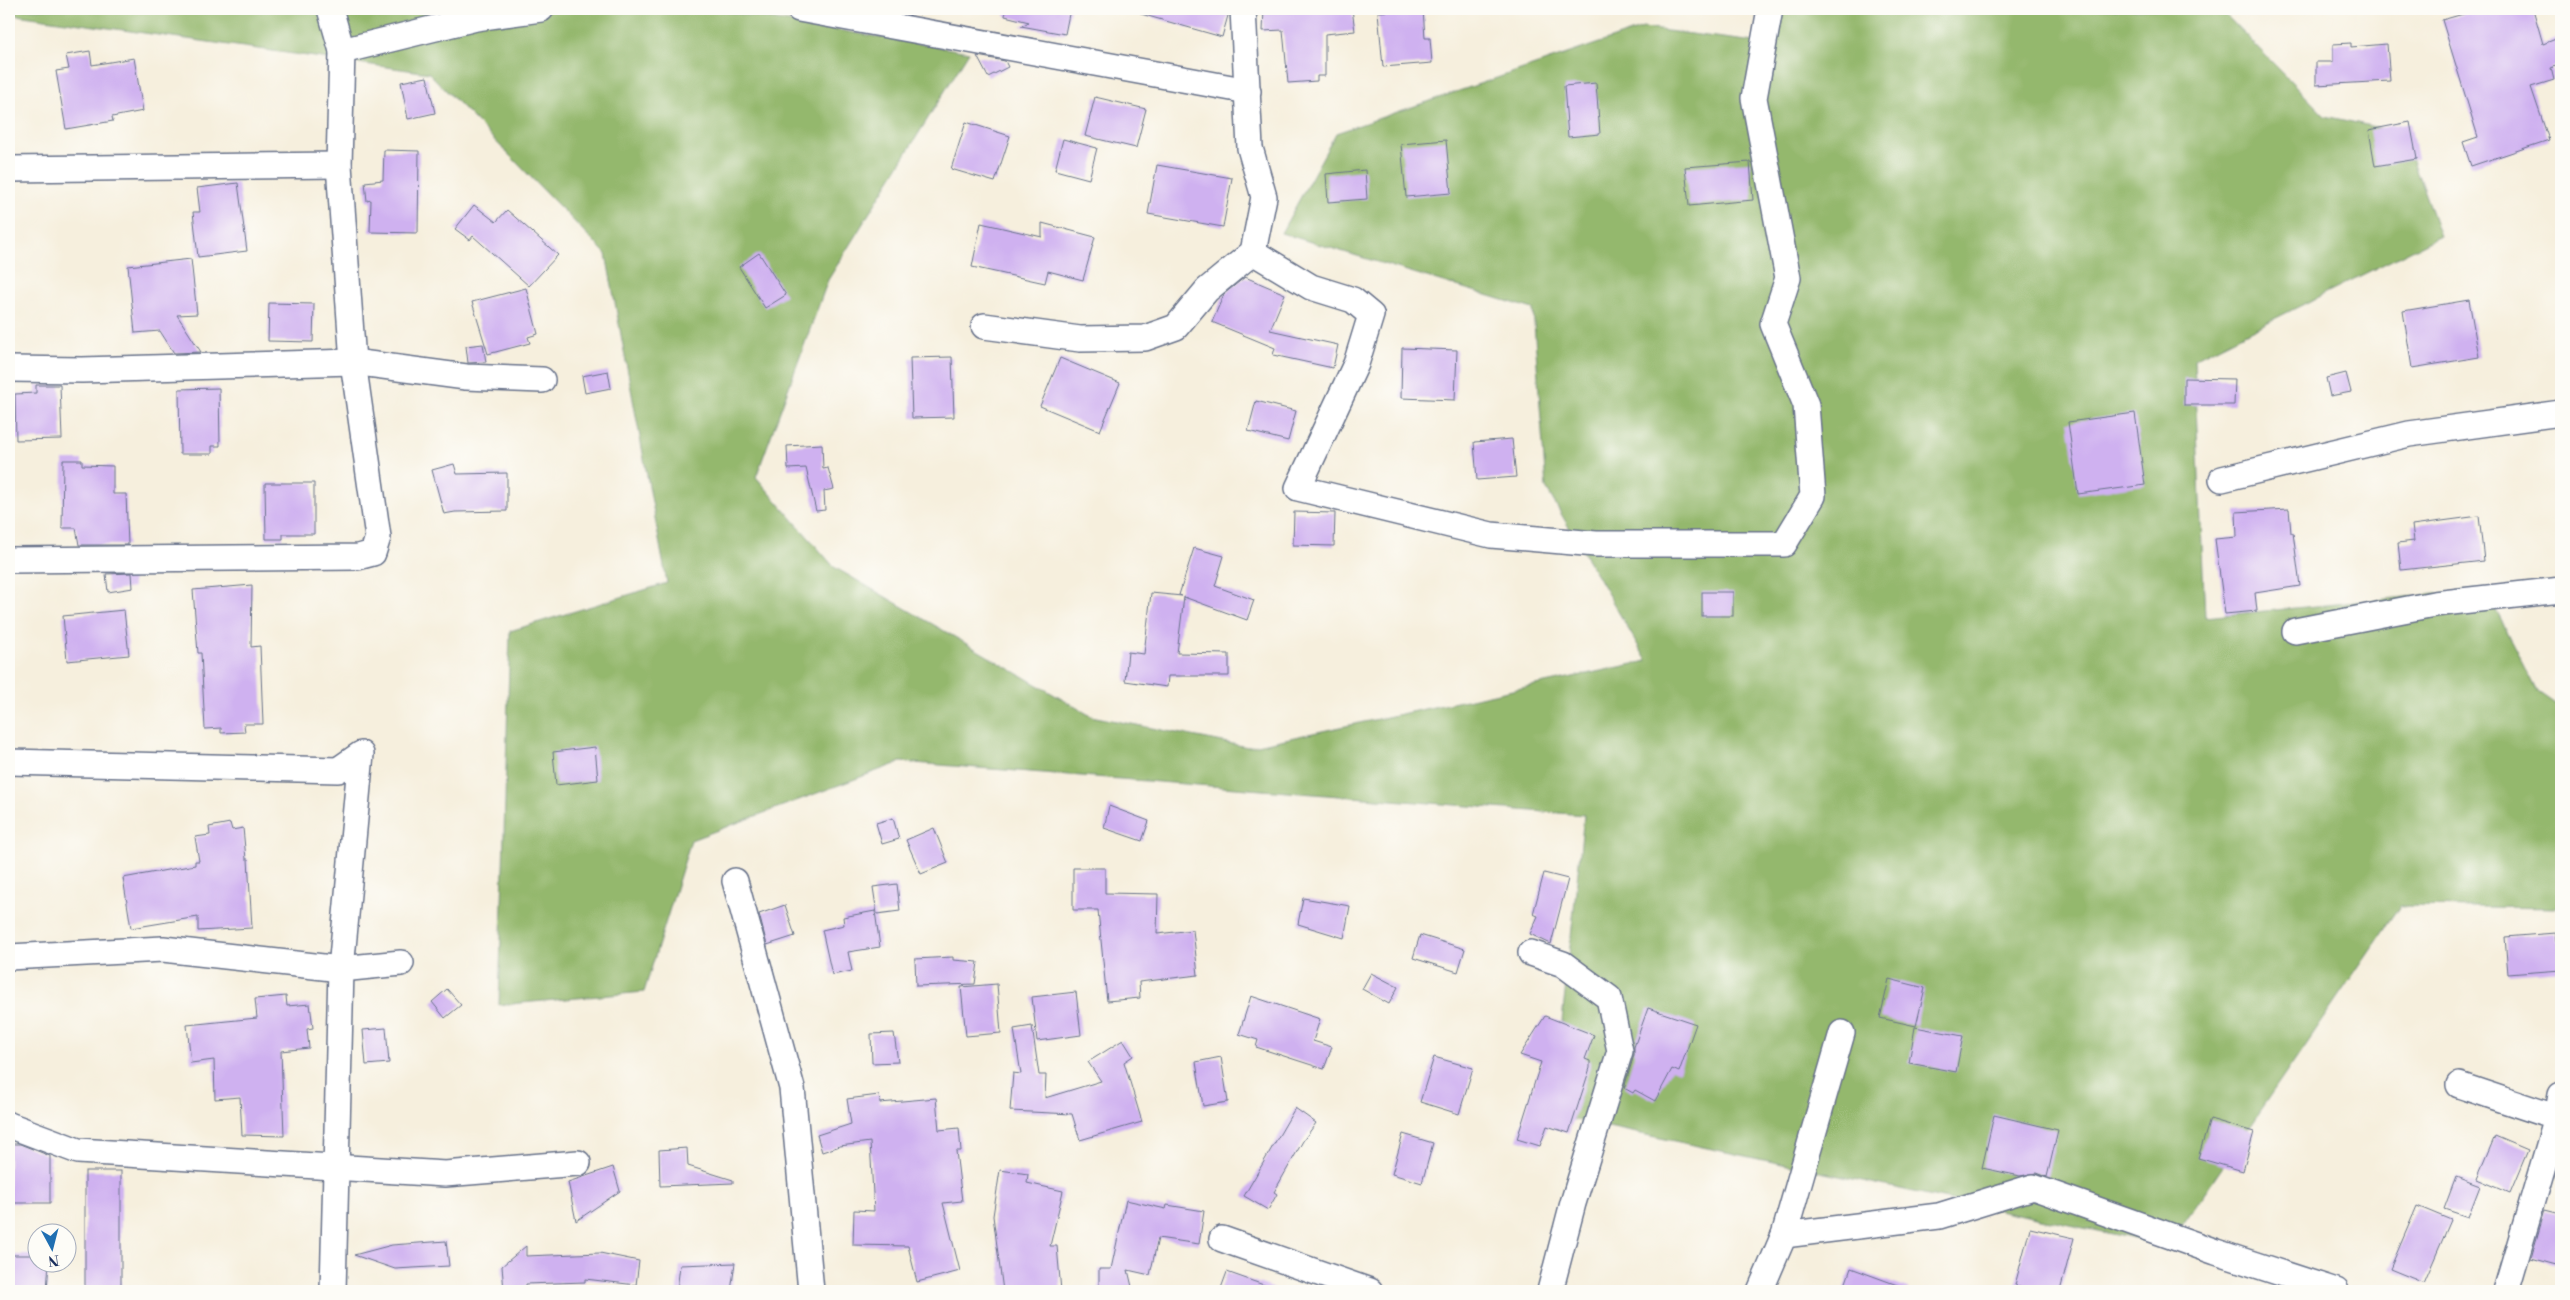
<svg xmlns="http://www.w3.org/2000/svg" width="2570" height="1300" viewBox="0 0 2570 1300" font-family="'Libre Bodoni',serif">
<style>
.forest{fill:#94b86d;stroke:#587466}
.building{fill:#cfb1f0}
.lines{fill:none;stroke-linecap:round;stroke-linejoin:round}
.street-casing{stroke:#68728a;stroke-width:28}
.street{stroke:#fff;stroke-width:25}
</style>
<rect width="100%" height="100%" fill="#fdfcf7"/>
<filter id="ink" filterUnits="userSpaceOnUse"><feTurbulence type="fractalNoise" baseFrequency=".02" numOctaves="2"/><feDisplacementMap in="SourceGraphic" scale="10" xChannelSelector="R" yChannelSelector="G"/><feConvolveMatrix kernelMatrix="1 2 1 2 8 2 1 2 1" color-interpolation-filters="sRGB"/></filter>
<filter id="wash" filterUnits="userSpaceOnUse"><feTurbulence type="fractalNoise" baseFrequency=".0096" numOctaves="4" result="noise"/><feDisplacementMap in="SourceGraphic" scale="20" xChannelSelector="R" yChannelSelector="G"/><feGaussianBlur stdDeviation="1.12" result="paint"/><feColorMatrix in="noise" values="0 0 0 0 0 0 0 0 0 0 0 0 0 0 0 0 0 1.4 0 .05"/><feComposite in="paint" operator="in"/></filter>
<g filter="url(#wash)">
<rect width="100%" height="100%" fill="#f6efdd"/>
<path class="forest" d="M9 9H711L969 52 828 280 756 477 834 567 1091 716 1248 747 1647 661 1546 488 1533 309 1281 233 1336 133 1643 28 1763 43 1775 9H2220L2325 116 2403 133 2440 236 2194 359 2205 617 2485 589 2538 692 2561 708V908L2400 906 2168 1246 1552 1115 1584 815 901 762 691 840 644 992 499 1005 510 631 667 583 606 254 429 73 9 14Z"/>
<g id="blocks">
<g class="building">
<path d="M1006 9H1070L1065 34 1021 26 1029 22 1005 16Z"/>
<path d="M1142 9H1229V12L1222 37 1141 14Z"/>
<path d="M1264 9H1352L1355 31 1325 34V76H1317V81L1288 83 1283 30 1263 31Z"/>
<path d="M1423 9 1425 38H1430L1432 63 1383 67 1378 12Z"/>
<path d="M2481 9H2533L2543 44 2561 37V64L2551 68 2554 80 2531 87 2549 140 2471 166 2463 142 2478 137 2442 20Z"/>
<path d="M2351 43V47L2387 44 2390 81 2316 85V62H2333V44Z"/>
<path d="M90 51 92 65 134 58 143 111 112 117 113 121 66 129 56 71 69 69 66 55Z"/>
<path d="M977 56 1005 61 1008 67 988 77Z"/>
<path d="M427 77 435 113 408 119 401 82Z"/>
<path d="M1596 83 1600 134 1568 137 1564 86Z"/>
<path d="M1095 97 1146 109 1136 148 1085 136Z"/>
<path d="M966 122 1010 136 995 182 951 169Z"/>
<path d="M2410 122 2417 159 2375 166 2369 130Z"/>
<path d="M1063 139 1097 148 1089 179 1055 170Z"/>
<path d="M1446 140 1451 193 1406 197 1401 144Z"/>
<path d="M384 150 419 151 418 233 370 232 371 200 367 201 365 182 383 180Z"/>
<path d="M1750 162 1753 200 1689 206 1685 167Z"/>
<path d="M1157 165 1232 178 1223 227 1148 214Z"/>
<path d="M1365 170 1367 199 1328 202 1326 174Z"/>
<path d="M238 183 247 251 198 257 193 212H200L197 188Z"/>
<path d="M474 205 496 222 507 210 558 255 529 286 473 236 470 240 455 229Z"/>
<path d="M981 223 1042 237V223L1095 237 1083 280 1048 271 1045 283 972 267Z"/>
<path d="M759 253 786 295 765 308 739 267Z"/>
<path d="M191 259 197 314 177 315 201 352 174 353 160 331 135 333 128 266Z"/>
<path d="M1245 277 1285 294 1270 330 1338 345 1333 368 1273 355 1275 348 1212 322 1224 294Z"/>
<path d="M526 288 538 334 528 337 530 343 488 354 472 302Z"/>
<path d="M2469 300 2479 357 2412 368 2403 311Z"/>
<path d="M269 303 314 304 313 342 268 341Z"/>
<path d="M483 344 486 362 468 363 466 346Z"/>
<path d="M1402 348 1457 350 1455 400 1401 398Z"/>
<path d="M952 357 954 417 912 418 910 358Z"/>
<path d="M1060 358 1120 383 1100 431 1040 406Z"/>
<path d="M608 371 611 388 585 393 582 376Z"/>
<path d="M2346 373 2351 392 2330 396 2326 378Z"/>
<path d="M2184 378 2235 379 2234 405H2184Z"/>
<path d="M36 385H60L62 439 16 440 15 394 36 393Z"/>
<path d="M219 388 220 446H212V454H180L179 389Z"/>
<path d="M1256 401 1296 411 1288 441 1248 431Z"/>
<path d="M2135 413 2145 485 2078 494 2068 422Z"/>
<path d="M1512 439 1516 477 1477 480 1474 442Z"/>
<path d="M822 444 823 469 828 468 834 489 824 491 825 510 816 511 806 468 788 469 787 446Z"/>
<path d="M63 460H82V465L113 466V494H126L128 545H79L76 528H62Z"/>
<path d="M454 464 457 474 507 473V511L455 512 444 514 432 470Z"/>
<path d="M265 483H314V534H283V539H266Z"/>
<path d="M2289 509 2291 533H2293L2300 586 2255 593 2257 611 2225 614 2215 539 2237 537 2236 512Z"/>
<path d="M1294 512 1335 513 1334 546 1293 545Z"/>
<path d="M2479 516 2484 561 2401 570 2398 543 2414 541 2412 525Z"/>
<path d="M1194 548 1224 556 1215 586 1254 600 1247 620 1184 597 1177 653 1229 654V676H1168L1167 687 1125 681 1128 652 1144 654 1151 593 1182 596 1179 595Z"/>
<path d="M132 573 133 588 108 592 106 574Z"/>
<path d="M252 585 251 647 260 646 263 724H244L245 732 221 733V728L205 729 201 653H198L193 590Z"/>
<rect x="1702" y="592" width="31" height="24"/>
<path d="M124 610 129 655 67 661 63 616Z"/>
<path d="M595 747 598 780 556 785 553 752Z"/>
<path d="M1109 806 1149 821 1142 841 1104 828Z"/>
<path d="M893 818 899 839 882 844 876 823Z"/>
<path d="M230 823 232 830 243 828 246 859H248L252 928 198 931V917L131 928 123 878 195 865V861H199L195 837 210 835 209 827Z"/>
<path d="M934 828 948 863 921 874 906 840Z"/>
<path d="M1073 868H1105V893L1158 894 1157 934 1193 930 1198 975 1139 982 1140 998 1107 1001 1098 910H1073Z"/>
<path d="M1544 873 1568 879 1551 944 1530 934 1538 916 1533 914Z"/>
<path d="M897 884 900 911 877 914 873 887Z"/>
<path d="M1303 898 1350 906 1344 938 1298 924Z"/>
<path d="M785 905 795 936 767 945 759 914Z"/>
<path d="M875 911 880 947 848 952 852 971 832 975 822 930 844 925 843 917Z"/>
<path d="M2555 933 2556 941 2561 940V970L2508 974 2505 937Z"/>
<path d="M1420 935 1465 949 1458 972 1413 958Z"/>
<path d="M953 957V960L978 962 975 984 916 986 915 959Z"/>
<path d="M1371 973 1398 987 1389 1004 1362 989Z"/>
<path d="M1889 979 1925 988 1916 1026 1880 1018Z"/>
<path d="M997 984 1001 1033 966 1036 961 987Z"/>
<path d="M447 989 461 1005 445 1018 432 1002Z"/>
<path d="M1076 992 1081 1035 1037 1041 1032 997Z"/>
<path d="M286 996 287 1006 310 1004 313 1028 307 1029 309 1048 281 1051 284 1136 242 1135 240 1097 215 1099 214 1060 191 1063 187 1025 257 1018 255 999Z"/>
<path d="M1251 996 1320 1019 1313 1041 1332 1047 1324 1069 1256 1047 1258 1040 1239 1034Z"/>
<path d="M1648 1008 1696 1024 1679 1072 1672 1069 1655 1101 1635 1090 1633 1093 1624 1088 1634 1055V1047Z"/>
<path d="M1545 1016 1594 1035 1585 1059 1590 1061V1068L1569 1133 1547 1126 1540 1146 1517 1139 1541 1062 1520 1055Z"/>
<path d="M1032 1026 1039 1075H1046L1045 1098 1101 1081 1088 1062 1123 1040 1133 1056 1124 1062 1142 1122 1080 1140 1072 1114 1010 1111 1013 1073 1021 1074 1014 1029Z"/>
<path d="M1915 1027 1963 1036 1956 1072 1909 1063Z"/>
<path d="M386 1028 389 1063 366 1065 363 1030Z"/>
<path d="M894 1033 898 1062 872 1063 871 1034Z"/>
<path d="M1221 1057 1228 1102 1203 1106 1196 1062Z"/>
<path d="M1434 1057 1473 1068 1459 1114 1420 1102Z"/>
<path d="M879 1095 880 1103 936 1098 939 1130 959 1128 961 1151H956L962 1201 943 1203 960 1271 917 1282 908 1246 853 1245 854 1210 874 1211 870 1142 840 1146 822 1152 817 1135 851 1124 847 1099Z"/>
<path d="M1295 1108 1316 1123 1303 1141 1274 1192 1277 1194 1268 1210 1244 1196Z"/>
<path d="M1994 1115 2058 1130 2047 1177 2037 1173 2020 1176 1982 1168Z"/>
<path d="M2210 1119 2254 1132 2243 1171 2198 1158Z"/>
<path d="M1403 1134 1433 1143 1422 1183 1392 1174Z"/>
<path d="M2495 1136 2528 1150 2510 1193 2477 1179Z"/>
<path d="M9 1144H20L50 1156V1203H9Z"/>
<path d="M687 1148 688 1166 733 1180V1183L660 1186 659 1150Z"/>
<path d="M613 1167 620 1191 576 1221 568 1182Z"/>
<path d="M1000 1170 1028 1174 1027 1183 1063 1191 1050 1246H1057L1061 1291H1003L993 1216Z"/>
<rect x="85" y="1171" width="36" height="120"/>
<path d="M2456 1177 2480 1186 2468 1217 2444 1209Z"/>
<path d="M1126 1200 1166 1209 1167 1205 1204 1211 1199 1244 1158 1238 1150 1275 1128 1270 1133 1291H1099V1269H1111Z"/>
<path d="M2417 1206 2451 1220 2424 1283 2390 1269Z"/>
<path d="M2545 1210 2561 1214V1266L2531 1258Z"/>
<path d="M2030 1228 2074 1238 2060 1291H2039L2015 1285Z"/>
<path d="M446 1241 449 1266 395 1269 354 1255 392 1245Z"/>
<path d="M526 1246V1256L600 1253 639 1261 636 1285 585 1279V1282L526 1284V1291H504L502 1266Z"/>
<path d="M9 1255H38V1262H49L47 1291H9Z"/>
<path d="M735 1263 731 1291H677L680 1265Z"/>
<path d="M1851 1268 1908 1289V1291H1843Z"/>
<path d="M1227 1272 1275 1289 1274 1291H1220Z"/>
</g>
</g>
</g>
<g filter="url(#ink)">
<use href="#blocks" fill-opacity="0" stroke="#68728a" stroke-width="1"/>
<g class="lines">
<defs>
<g id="street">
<path d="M799 9 1248 91"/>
<path d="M342 51 476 18 541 9"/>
<path d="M9 169 339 165"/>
<path d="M1253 252 1311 287 1353 300 1371 315 1356 364 1298 488 1491 535 1596 544H1784L1813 496 1806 405 1773 324 1788 278 1754 98 1770 9"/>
<path d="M984 326 1080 339 1145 338 1176 327 1207 290 1253 252 1264 197 1250 148 1243 9"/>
<path d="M9 369 82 370 353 362 466 377 542 380"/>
<path d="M2222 479 2409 434 2561 413"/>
<path d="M9 560 358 557 373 553 378 537 353 362 339 165 342 51 330 9"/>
<path d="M2295 631 2434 604 2561 590"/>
<path d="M9 762 338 770 361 754 341 969 333 1291"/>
<path d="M735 881 792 1088 811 1291"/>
<path d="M1531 953 1563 964 1609 998 1620 1051 1573 1203 1550 1291"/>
<path d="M9 957 163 949 341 969 401 963"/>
<path d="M2459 1085 2561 1119"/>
<path d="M9 1125 78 1151 445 1174 578 1163"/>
<path d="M1784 1235 1939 1216 2033 1187 2216 1252 2336 1291"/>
<path d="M1222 1239 1370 1291"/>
<path d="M1760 1291 1784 1235 1842 1033"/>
<path d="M2506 1291 2557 1118 2561 1095"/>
</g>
</defs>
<use href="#street" class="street-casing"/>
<use href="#street" class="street"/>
</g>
</g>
<rect width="2570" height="1300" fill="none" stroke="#fdfcf7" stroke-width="30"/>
<g transform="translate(52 1248) rotate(173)"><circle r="24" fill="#fdfcf7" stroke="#a3aaba"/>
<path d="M0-4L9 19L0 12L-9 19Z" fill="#1f6fb2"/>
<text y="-8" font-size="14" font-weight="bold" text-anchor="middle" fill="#1b2f5e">N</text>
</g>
</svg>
